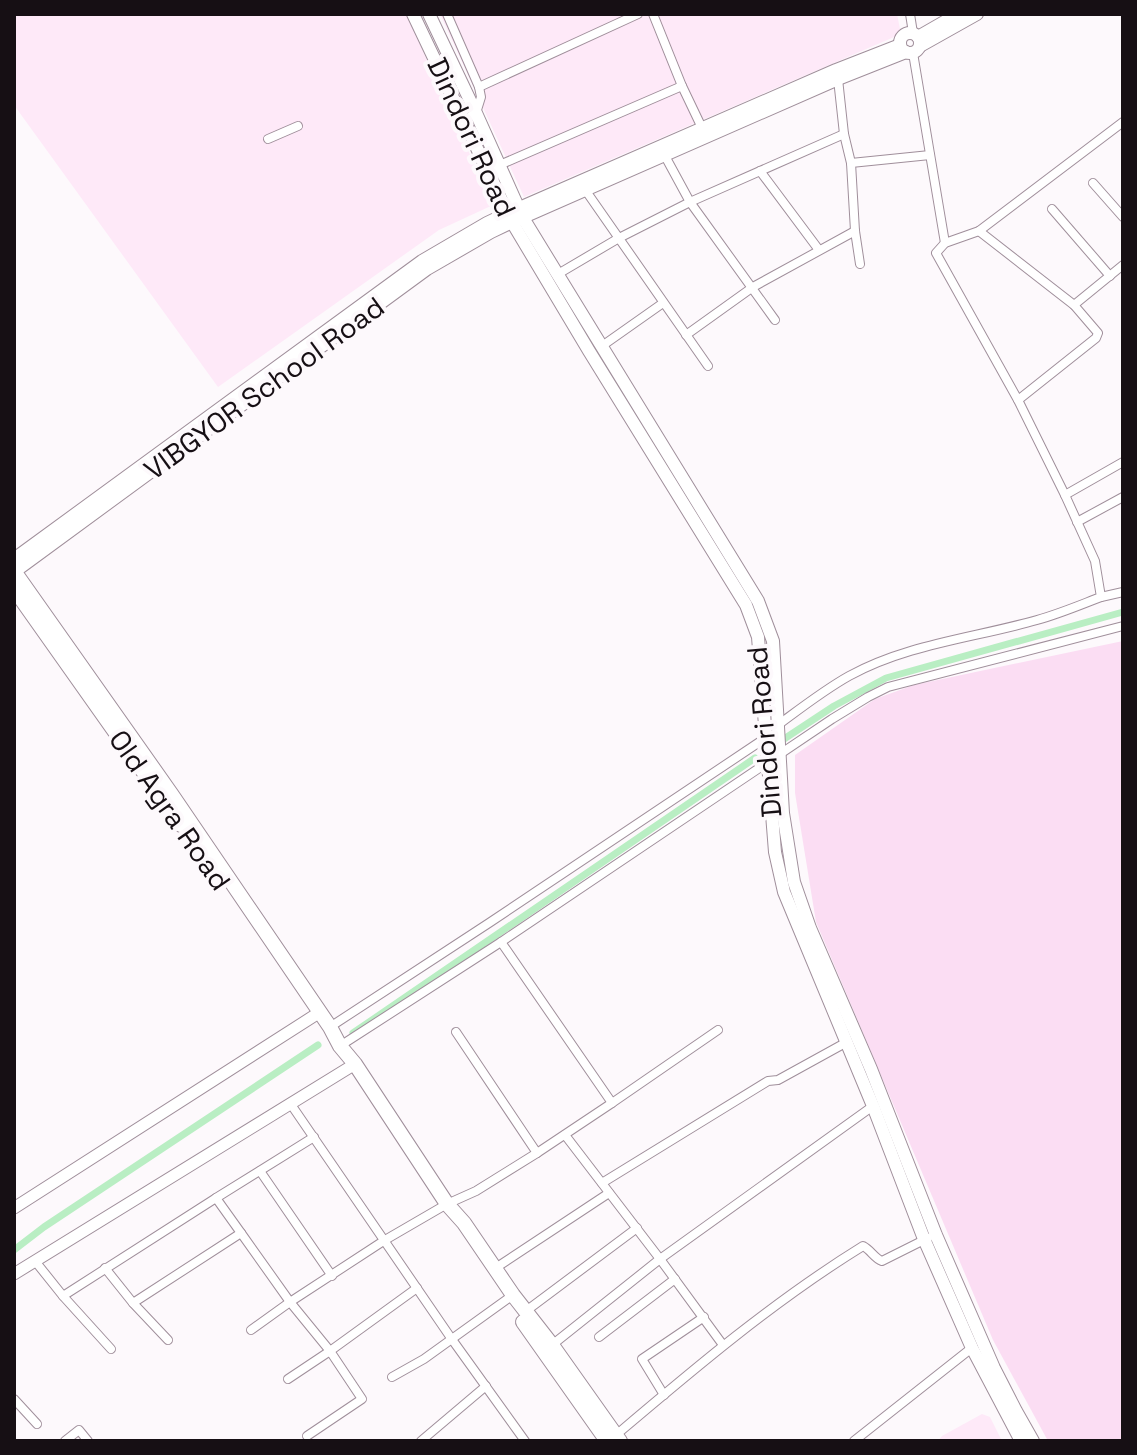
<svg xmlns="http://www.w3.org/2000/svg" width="1137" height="1455" viewBox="0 0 1137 1455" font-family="'Space Grotesk',sans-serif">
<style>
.built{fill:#fee9f8}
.green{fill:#fbddf3}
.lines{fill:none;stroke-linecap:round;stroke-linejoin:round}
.canal{stroke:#b9eec3;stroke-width:7}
.street-casing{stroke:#a08f9b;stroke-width:10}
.secondary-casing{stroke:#a08f9b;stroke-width:13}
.primary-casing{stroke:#a08f9b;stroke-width:14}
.highway-casing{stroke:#a08f9b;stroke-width:16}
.street{stroke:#fff;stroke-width:8}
.secondary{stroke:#fff;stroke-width:11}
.primary{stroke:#fff;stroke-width:12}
.highway{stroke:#fff;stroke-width:14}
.labels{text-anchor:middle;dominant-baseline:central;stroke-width:8;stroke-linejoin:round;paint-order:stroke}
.street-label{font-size:28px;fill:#160f14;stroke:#fdf9fc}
</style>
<rect width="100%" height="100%" fill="#fdf9fc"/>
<g class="built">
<path d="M14 14H406L493 205 439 230 218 387 14 105Z"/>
<path d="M440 14H897L901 34 524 197Z"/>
<path d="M982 1414 990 1417 1002 1441H938L942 1436Z"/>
</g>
<path class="green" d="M1123 641V1441H1048L993 1340 816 922 795 793V755L875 699 914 685Z"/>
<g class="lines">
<g class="canal">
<path d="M784 739 834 706 886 678 1123 612"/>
<path d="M353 1033 755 758"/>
<path d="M14 1250 44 1227 318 1045"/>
</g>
<defs>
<g id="street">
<path d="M447 14 479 87 481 97 476 113 463 121"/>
<path d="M653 14 682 86 703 130"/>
<path d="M910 14 913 33"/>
<path d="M913 53 945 243"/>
<path d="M838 79 844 134 851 163 855 231 860 264"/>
<path d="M479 87 638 14"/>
<path d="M268 139 298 126"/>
<path d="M665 156 690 202 775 320"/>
<path d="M851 163 930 155"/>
<path d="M495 167 682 86"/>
<path d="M760 171 819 250"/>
<path d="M1093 183 1123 217"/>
<path d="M586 191 708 366"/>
<path d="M1052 209 1110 276"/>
<path d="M979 231 1074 305 1098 333 1096 338 1018 400"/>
<path d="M558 274 619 238 690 202 844 134"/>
<path d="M1074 305 1123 265"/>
<path d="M686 335 753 287 855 231"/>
<path d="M602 346 663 303"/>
<path d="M1065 495 1123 462"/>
<path d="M1077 522 1123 497"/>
<path d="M1101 597 1123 592"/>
<path d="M778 725C801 708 824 690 849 676 907 644 974 638 1037 620 1059 614 1080 605 1101 597L1095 561 1065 495 1018 400 936 253 945 243 979 231 1123 122"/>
<path d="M330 1027 489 923 764 739 770 738"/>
<path d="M456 1032 537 1153"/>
<path d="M340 1046 501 942 832 719 868 697 888 687 1123 626"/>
<path d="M290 1103 451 1338 525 1441"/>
<path d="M612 1103 718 1030"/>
<path d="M565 1135 660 1259 723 1345"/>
<path d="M260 1171 332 1276"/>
<path d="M602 1183 768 1081 778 1080 847 1042"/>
<path d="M216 1198 314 1137"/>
<path d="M35 1261 63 1296 216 1198 241 1233"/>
<path d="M105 1268 133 1303"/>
<path d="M494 1269 609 1193"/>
<path d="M63 1296 111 1349"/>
<path d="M526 1311 637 1228"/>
<path d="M251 1330 290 1302 330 1351 417 1288"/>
<path d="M599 1337 675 1279"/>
<path d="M168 1340 133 1303 241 1233 290 1302 385 1240 447 1204 476 1191 537 1153 612 1103 501 942"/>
<path d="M552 1345 660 1259 873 1106"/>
<path d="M392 1377 424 1359 513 1295"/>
<path d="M288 1379 330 1351 362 1399 307 1436"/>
<path d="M664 1395 642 1359 704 1317"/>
<path d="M14 1399 37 1424"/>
<path d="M616 1435C695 1368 774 1301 863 1246 871 1250 874 1258 882 1261L928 1238"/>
<path d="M65 1441 79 1430 88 1441"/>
<path d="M421 1441 486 1386"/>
<path d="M854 1441 973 1347"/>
</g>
<g id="secondary">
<path d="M14 1208 320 1012"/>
<path d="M14 1274 355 1064"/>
</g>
<g id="primary">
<path d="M413 14 512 222 589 351 746 605 758 637 775 852 784 892 873 1106 924 1239 972 1348 1021 1441"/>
<path d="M429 14 476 113 523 218 758 601 773 641 783 813 794 882 810 928 871 1069 936 1235 994 1368 1016 1411 1033 1441"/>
<circle cx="910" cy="43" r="10"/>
<path d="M918 37 958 14"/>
<path d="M920 46 977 14"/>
<path d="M14 559 422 261 487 223 508 213 836 70 900 45"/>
<path d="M14 572 427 269 491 232 512 222 838 79 906 52"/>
</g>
<g id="highway">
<path d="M14 571 172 795 330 1027 340 1046 355 1064 447 1204 464 1223 513 1295 552 1345 620 1441"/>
<path d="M14 589 181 825"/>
<path d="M523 1322 607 1441"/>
</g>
</defs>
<use href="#street" class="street-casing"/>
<use href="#secondary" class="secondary-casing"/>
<use href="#primary" class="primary-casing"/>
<use href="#highway" class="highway-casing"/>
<use href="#street" class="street"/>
<use href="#secondary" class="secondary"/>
<use href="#primary" class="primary"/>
<use href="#highway" class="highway"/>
</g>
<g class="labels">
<g class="street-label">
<text transform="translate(472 137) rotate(65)">Dindori Road</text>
<text transform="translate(264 388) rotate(-36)">VIBGYOR School Road</text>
<text transform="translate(764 732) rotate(-95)">Dindori Road</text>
<text transform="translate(170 810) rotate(55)">Old Agra Road</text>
</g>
</g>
<rect width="1137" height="1455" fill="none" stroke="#160f14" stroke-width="32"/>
</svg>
